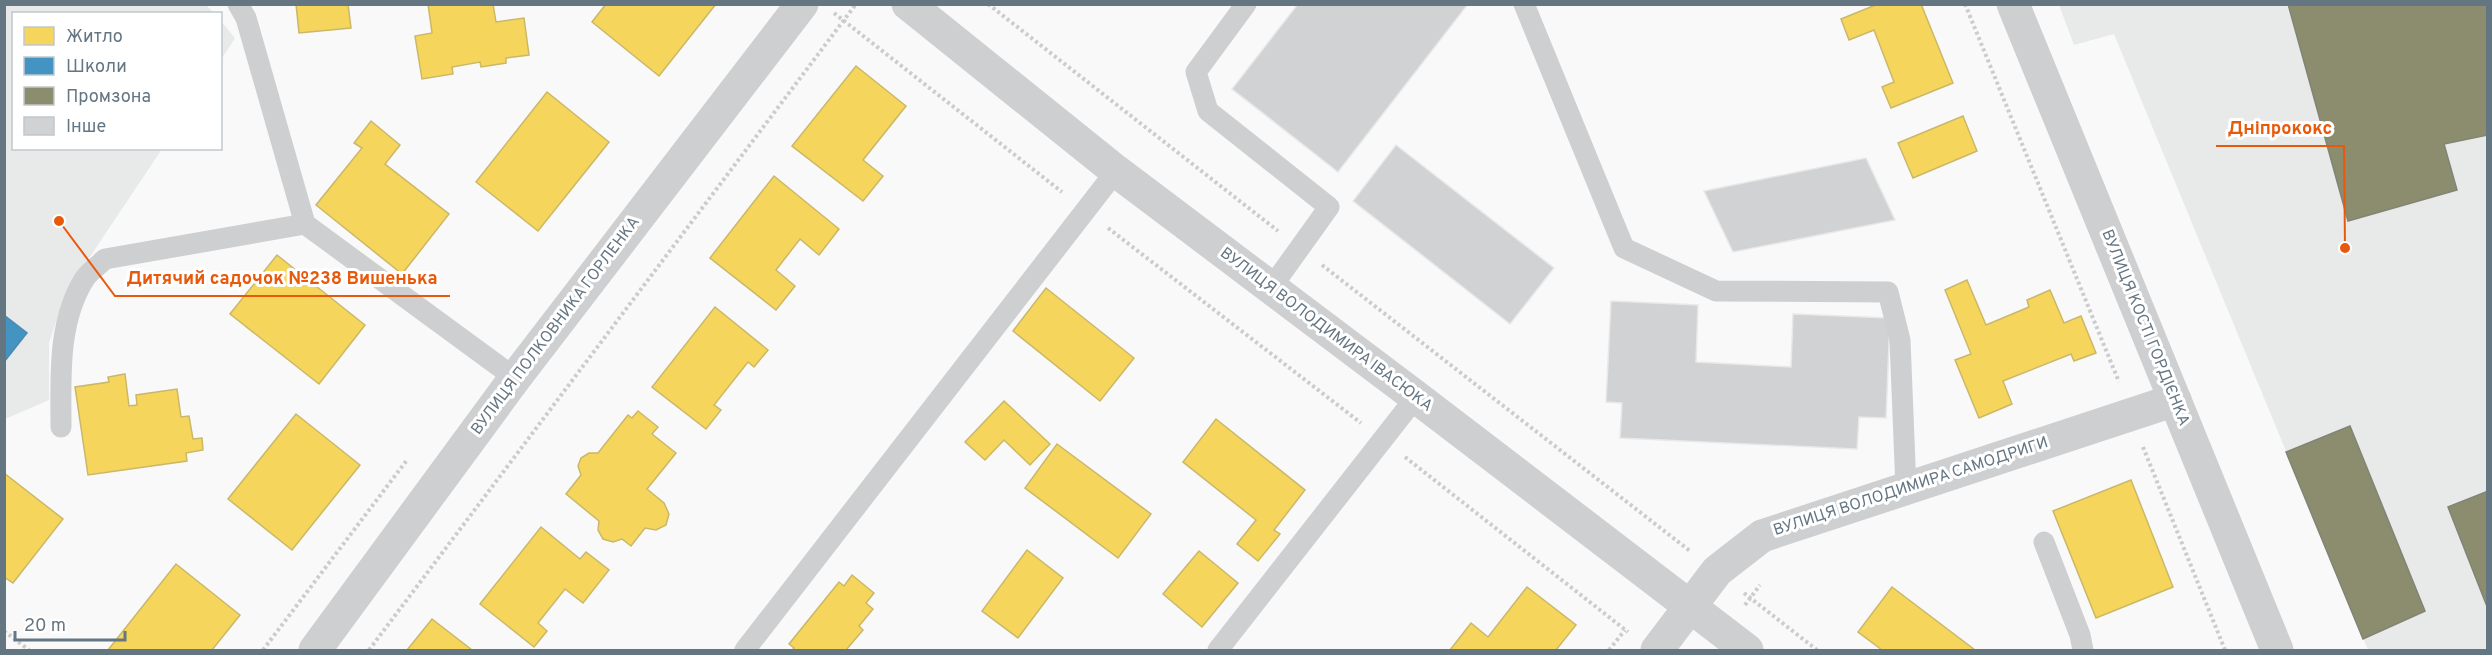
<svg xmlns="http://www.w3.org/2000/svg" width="2492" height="655" viewBox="0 0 2492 655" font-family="Overpass,sans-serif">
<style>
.built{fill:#e8e9e9}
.homes{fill:#f6d55c;stroke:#cab868;stroke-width:1.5}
.schools{fill:#4393c3;stroke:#4d8ab0;stroke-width:1.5}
.industry{fill:#8c8c6e;stroke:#808574;stroke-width:1.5}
.building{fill:#d0d2d3;stroke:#e8e8e8;stroke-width:1.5}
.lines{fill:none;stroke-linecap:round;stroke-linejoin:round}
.path{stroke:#cbcccd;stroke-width:4;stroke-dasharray:3 3;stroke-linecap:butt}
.lane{stroke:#cecfd0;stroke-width:21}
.street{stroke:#cecfd0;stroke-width:33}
.labels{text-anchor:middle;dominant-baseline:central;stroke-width:6;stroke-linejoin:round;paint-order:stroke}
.street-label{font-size:16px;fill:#657683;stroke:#fff}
.leader{fill:none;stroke:#e8590c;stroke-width:2}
.callout-dot{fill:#e8590c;stroke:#fff;stroke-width:2}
.callout-label{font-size:18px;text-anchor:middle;font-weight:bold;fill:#e8590c;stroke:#fff;stroke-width:6;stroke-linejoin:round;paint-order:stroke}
</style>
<rect width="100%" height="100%" fill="#f9f9f9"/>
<g class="built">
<path d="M5 5H206L214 13 14 14V148L162 149 65 294 49 343V400L5 419Z"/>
<path d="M2059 5H2487V650H2368L2114 34 2074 45Z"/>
<path d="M221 21 235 38 221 60Z"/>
</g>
<g class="homes">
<path d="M296 4H348L351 28 299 33Z"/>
<path d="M428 4H493L496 22 524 18 529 55 506 58V63L481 67 480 62 452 67 453 74 422 79 415 36 432 33Z"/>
<path d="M606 4H716L659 76 592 22Z"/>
<path d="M1878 4H1921L1953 83 1891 108 1882 87 1894 82 1874 30 1849 40 1841 19Z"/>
<path d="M856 66 906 106 863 160 883 176 863 201 792 146Z"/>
<path d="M547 92 609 142 538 231 476 182Z"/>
<path d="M1963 116 1977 151 1913 178 1898 143Z"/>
<path d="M371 121 400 145 385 164 449 214 402 274 316 205 362 148 354 143Z"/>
<path d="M774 176 839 229 819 255 800 239 776 270 795 286 776 310 710 258Z"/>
<path d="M277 255 365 325 319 384 230 314Z"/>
<path d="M1967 280 1986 325 2029 307 2027 300 2050 290 2064 323 2081 316 2096 353 2074 361 2071 354 2003 381 2012 404 1979 418 1955 360 1971 354 1945 290Z"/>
<path d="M1046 288 1134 358 1100 401 1013 331Z"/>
<path d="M715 307 768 350 754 367 748 362 714 405 721 410 706 429 652 387Z"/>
<path d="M125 374 129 406 137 405 136 395 177 389 181 417 189 416 193 439 202 438 203 450 186 453 187 461 88 475 75 387 109 382 108 377Z"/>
<path d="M1004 401 1050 444 1030 465 1004 440 985 460 965 442Z"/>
<path d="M638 411 658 427 652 434 676 453 647 489 664 503 669 514 666 525 656 530 645 528 631 546 622 539 613 542 603 539 598 530 599 521 566 494 581 475 578 466 581 458 589 453H598L628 415 632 418Z"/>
<path d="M296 414 360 465 292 550 228 499Z"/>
<path d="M1216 419 1305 490 1274 530 1280 534 1258 561 1237 544 1256 520 1183 462Z"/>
<path d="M1057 444 1151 514 1118 558 1025 488Z"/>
<path d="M4 473 63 519 13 583 4 577Z"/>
<path d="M2131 480 2173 587 2096 618 2053 511Z"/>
<path d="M541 527 580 559 586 552 609 570 583 603 565 589 538 623 547 631 534 647 480 604Z"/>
<path d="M1027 550 1063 578 1018 638 982 611Z"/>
<path d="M1199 551 1238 583 1202 627 1163 594Z"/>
<path d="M176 564 240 615 212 650H108Z"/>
<path d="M852 575 874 593 866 603 873 609 859 626 863 630 846 650H792L794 648 789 644 839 582 844 586Z"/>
<path d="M1527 587 1576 625 1556 650H1450L1471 623 1488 637Z"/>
<path d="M1892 587 1975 650H1882L1858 632Z"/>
<path d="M432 619 472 650H407Z"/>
</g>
<path class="schools" d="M4 315 27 333 4 362Z"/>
<g class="industry">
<path d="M2288 4H2488V135L2444 144 2457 190 2348 221Z"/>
<path d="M2350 426 2425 611 2363 639 2286 452Z"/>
<path d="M2488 491V609L2448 507Z"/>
</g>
<g class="building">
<path d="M1298 4H1468L1338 172 1232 89Z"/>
<path d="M1396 145 1554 268 1510 324 1353 201Z"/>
<path d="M1866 158 1895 220 1733 252 1704 191Z"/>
<path d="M1611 301 1698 305 1696 362 1791 367 1793 314 1890 318 1886 418 1859 417 1857 449 1620 438 1622 403 1606 402Z"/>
</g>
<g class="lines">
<g class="path">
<path d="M988 4 1278 231"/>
<path d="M1965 4 2119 382"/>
<path d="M834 13 1062 192"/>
<path d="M1108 228 1361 423"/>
<path d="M1322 265 1690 551"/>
<path d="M2143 447 2225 650"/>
<path d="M1405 457 1628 632"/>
<path d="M1744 593 1817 650"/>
<path d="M1745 605 1760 585"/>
<path d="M4 631 29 650"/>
<path d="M263 650 407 460"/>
<path d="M369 650 856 4"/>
<path d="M1609 650 1625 630"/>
</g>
<g class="lane">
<path d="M238 4 246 18 305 224 515 378"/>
<path d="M1246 4 1196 72 1208 111 1329 207 1271 288"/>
<path d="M1524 4 1624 248 1716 291 1888 292 1900 340 1906 489"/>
<path d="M61 427C61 378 57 322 85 278 90 271 99 265 105 259L305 224"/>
<path d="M2044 542 2080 635 2083 650"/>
<path d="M745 650 1116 171"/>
<path d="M1218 650 1416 397"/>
</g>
<g class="street">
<path d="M908 4 1116 171 1416 397 1747 650"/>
<path d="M2013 4 2277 650"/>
<path d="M315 650 515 378 802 4"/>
<path d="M1657 650 1717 571 1762 536 2175 400"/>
</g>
</g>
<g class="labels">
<g class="street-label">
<text transform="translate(556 326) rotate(-53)">ВУЛИЦЯ ПОЛКОВНИКА ГОРЛЕНКА</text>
<text transform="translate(2145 328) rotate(68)">ВУЛИЦЯ КОСТІ ГОРДІЄНКА</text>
<text transform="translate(1326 330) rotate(37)">ВУЛИЦЯ ВОЛОДИМИРА ІВАСЮКА</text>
<text transform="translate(1911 487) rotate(-18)">ВУЛИЦЯ ВОЛОДИМИРА САМОДРИГИ</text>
</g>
</g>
<path class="leader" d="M2345 248L2344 146H2216M59 221L115 296H450"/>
<g class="callout-dot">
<circle cx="2345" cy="248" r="6"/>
<circle cx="59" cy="221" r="6"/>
</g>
<g class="callout-label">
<text x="2280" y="134">Дніпрококс</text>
<text x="282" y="284">Дитячий садочок №238 Вишенька</text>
</g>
<rect width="2492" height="655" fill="none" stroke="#657683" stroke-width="12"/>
<rect x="12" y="12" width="210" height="138" fill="#ffffff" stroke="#c1c8cd" stroke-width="1.5"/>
<rect x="24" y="27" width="30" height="18" fill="#f6d55c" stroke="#c1c8cd" stroke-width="1.5"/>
<text x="66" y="42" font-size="18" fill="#657683">Житло</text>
<rect x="24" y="57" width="30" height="18" fill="#4393c3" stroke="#c1c8cd" stroke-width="1.5"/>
<text x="66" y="72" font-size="18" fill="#657683">Школи</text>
<rect x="24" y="87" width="30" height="18" fill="#8c8c6e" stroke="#c1c8cd" stroke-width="1.5"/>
<text x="66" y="102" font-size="18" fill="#657683">Промзона</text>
<rect x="24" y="117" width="30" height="18" fill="#d0d2d3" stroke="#c1c8cd" stroke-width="1.5"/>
<text x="66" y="132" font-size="18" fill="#657683">Інше</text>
<path d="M15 631v9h110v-9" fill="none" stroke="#657683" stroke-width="3"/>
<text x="24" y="631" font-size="18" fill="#657683" stroke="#ffffff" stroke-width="4.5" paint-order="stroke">20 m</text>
</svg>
